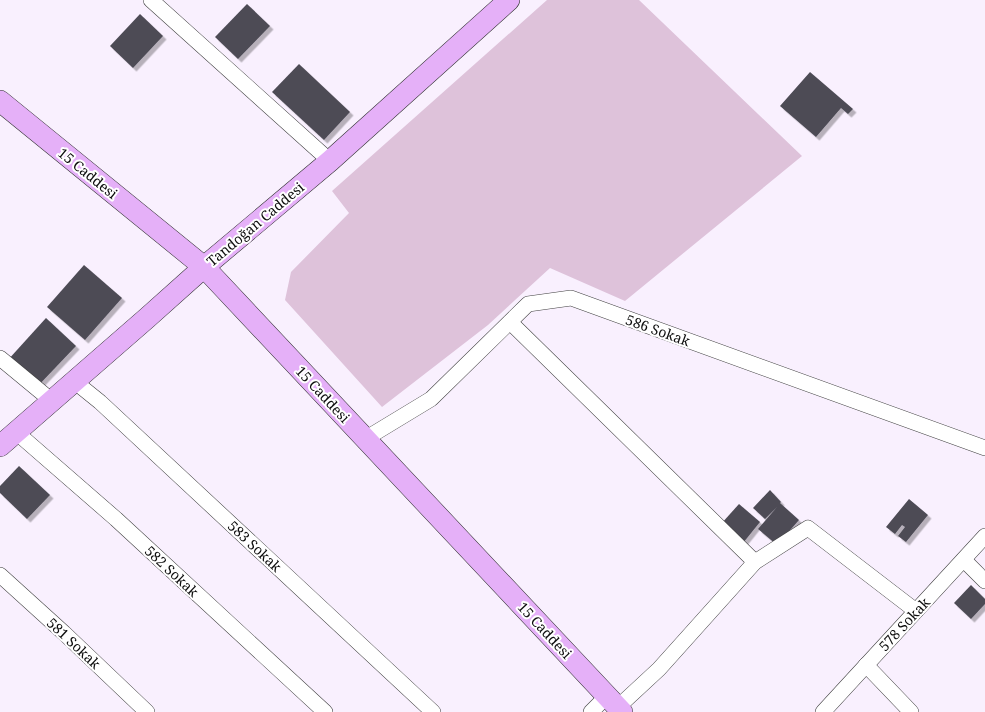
<svg xmlns="http://www.w3.org/2000/svg" width="985" height="712" viewBox="0 0 985 712" font-family="'Noto Serif',serif">
<style>
.cemetery{fill:#dec2da}
.building{fill:#4d4b55;filter:url(#shadow)}
.lines{fill:none;stroke-linecap:round;stroke-linejoin:round}
.street-casing{stroke:#414141;stroke-width:16}
.secondary-casing{stroke:#303030;stroke-width:22}
.street{stroke:#fff;stroke-width:15}
.secondary{stroke:#e5b0f8;stroke-width:21}
.labels{text-anchor:middle;dominant-baseline:central;stroke-width:4;stroke-linejoin:round;paint-order:stroke}
.street-label{font-size:14px;fill:#0e0e0e;stroke:#fff}
</style>
<defs>
<filter id="shadow"><feDropShadow dx="3.5" dy="3.5" stdDeviation="0" flood-color="#0004"/></filter>
</defs>
<rect width="100%" height="100%" fill="#f9f0fe"/>
<path class="cemetery" d="M547 0H639L802 156 625 301 550 268 488 325 382 407 285 300 291 272 349 213 332 191Z"/>
<g class="building">
<path d="M247 4 270 26 238 59 215 37Z"/>
<path d="M140 14 163 36 133 68 110 46Z"/>
<path d="M299 64 350 112 324 140 272 92Z"/>
<path d="M810 72 853 109 848 114 841 108 816 137 780 106Z"/>
<path d="M84 265 122 298 85 340 47 307Z"/>
<path d="M46 318 76 346 36 388 7 361Z"/>
<path d="M19 466 50 495 27 519 0 493V486Z"/>
<path d="M770 490 781 502 780 503 799 520 777 545 758 529 777 507 765 519 753 508Z"/>
<path d="M909 499 928 515 906 542 898 536 905 527 902 525 895 534 886 527Z"/>
<path d="M739 504 760 522 743 543 721 524Z"/>
<path d="M971 585 985 599V604L971 619 954 603Z"/>
</g>
<g class="lines">
<defs>
<g id="street">
<path d="M151 0 330 161"/>
<path d="M510 322 755 562"/>
<path d="M0 358 52 401"/>
<path d="M74 381 100 402 433 712"/>
<path d="M16 432 116 519 325 712"/>
<path d="M365 439 431 399 528 304 571 298 985 448"/>
<path d="M964 560 985 581"/>
<path d="M0 575 64 633 147 712"/>
<path d="M866 665 911 712"/>
<path d="M618 707 659 669 755 562 808 528 916 611"/>
<path d="M591 712 607 696"/>
<path d="M823 712 985 536"/>
</g>
<g id="secondary">
<path d="M0 101 204 267 622 712"/>
<path d="M0 446 147 318 204 267 330 161 509 0"/>
</g>
</defs>
<use href="#street" class="street-casing"/>
<use href="#secondary" class="secondary-casing"/>
<use href="#street" class="street"/>
<use href="#secondary" class="secondary"/>
</g>
<g class="labels">
<g class="street-label">
<text transform="translate(88 173) rotate(39)">15 Caddesi</text>
<text transform="translate(255 224) rotate(-40)">Tandoğan Caddesi</text>
<text transform="translate(658 330) rotate(20)">586 Sokak</text>
<text transform="translate(323 394) rotate(47)">15 Caddesi</text>
<text transform="translate(255 546) rotate(43)">583 Sokak</text>
<text transform="translate(172 571) rotate(43)">582 Sokak</text>
<text transform="translate(904 624) rotate(-47)">578 Sokak</text>
<text transform="translate(545 630) rotate(47)">15 Caddesi</text>
<text transform="translate(74 643) rotate(43)">581 Sokak</text>
</g>
</g>
</svg>
